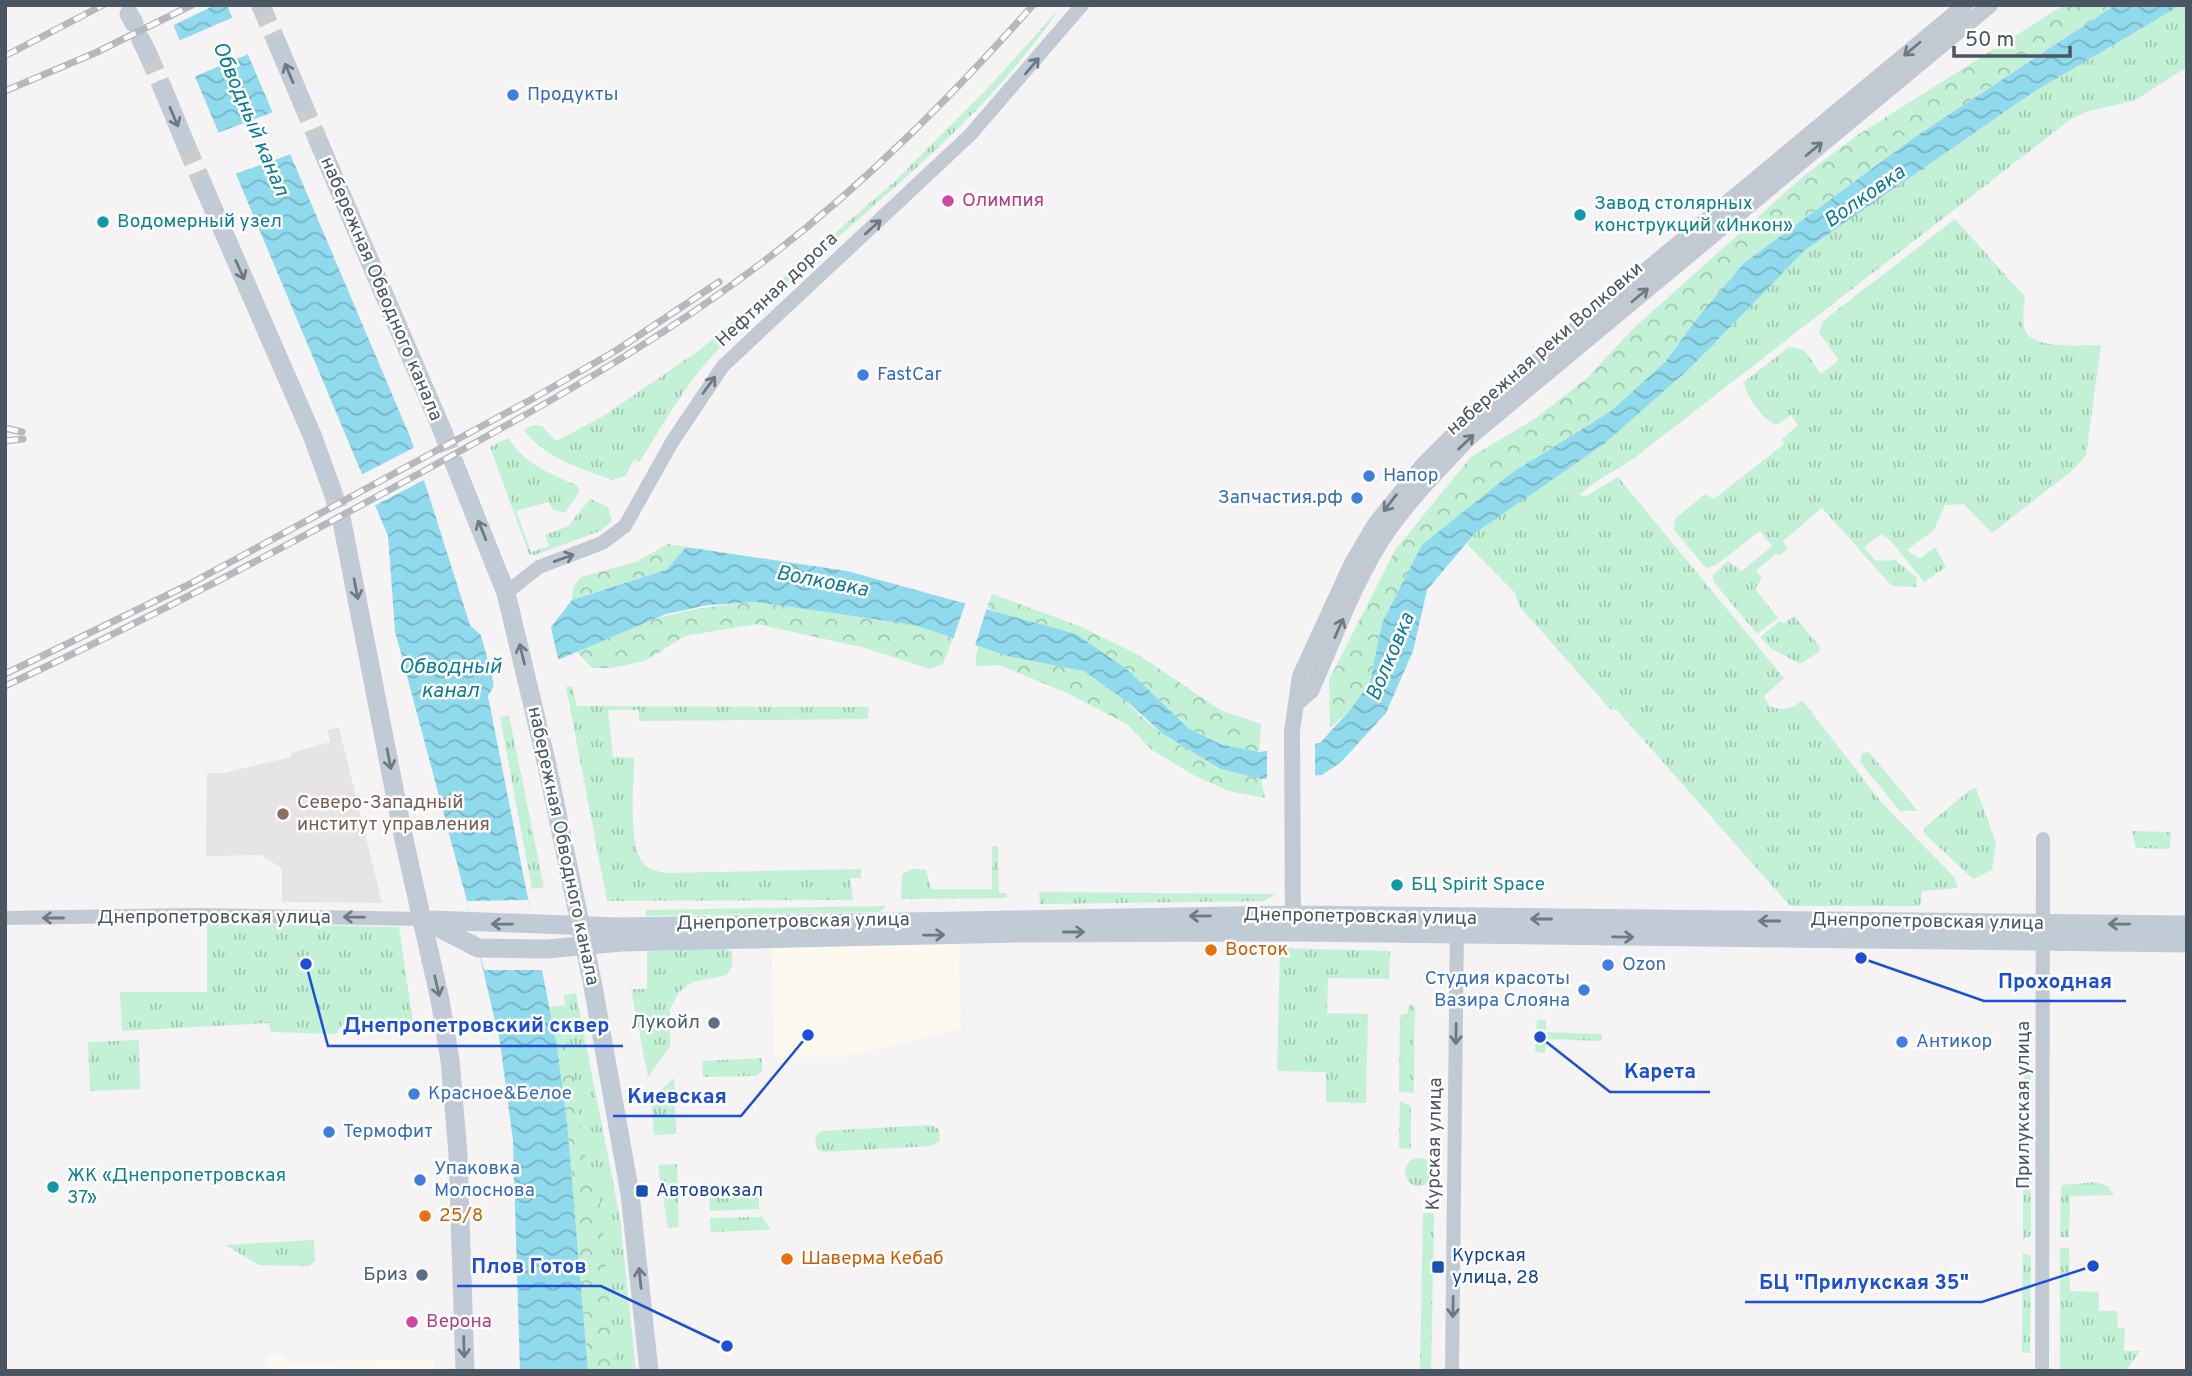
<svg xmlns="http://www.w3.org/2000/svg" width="2192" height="1376" viewBox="0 0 2192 1376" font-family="Overpass,sans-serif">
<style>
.commercial{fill:#fdf9ef}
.education{fill:#e6e4e5}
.grass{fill:url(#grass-tufts)}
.forest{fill:url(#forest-crowns)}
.water{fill:url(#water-waves)}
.pier{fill:#f5f3f3}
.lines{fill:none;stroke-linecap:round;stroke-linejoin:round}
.secondary-tunnel{stroke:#caccce;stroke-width:19;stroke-dasharray:19 10;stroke-linecap:butt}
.minor{stroke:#c1cad2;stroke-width:14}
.tertiary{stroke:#c1cad2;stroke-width:16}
.secondary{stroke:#c1cbd6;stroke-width:19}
.rail-casing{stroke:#b5b8bd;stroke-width:7}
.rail{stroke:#fff;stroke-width:4.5;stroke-dasharray:13;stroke-linecap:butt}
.oneway{stroke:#6e7983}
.oneway2{stroke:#6e7984}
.shop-dot{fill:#3f7fe0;stroke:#fff;stroke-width:2.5}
.hotel-dot{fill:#d1479c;stroke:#fff;stroke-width:2.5}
.culture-dot{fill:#0f9aa8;stroke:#fff;stroke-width:2.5}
.education-dot{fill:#8d6e63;stroke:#fff;stroke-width:2.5}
.food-dot{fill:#e8710a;stroke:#fff;stroke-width:2.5}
.service-dot{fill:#5c6f8a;stroke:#fff;stroke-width:2.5}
.transit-dot{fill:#1a4fb4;stroke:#fff;stroke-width:2.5}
.labels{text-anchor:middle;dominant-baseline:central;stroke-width:5;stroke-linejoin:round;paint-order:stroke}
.shop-label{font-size:19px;fill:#366cbe;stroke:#fff;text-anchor:start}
.hotel-label{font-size:19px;fill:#b23c85;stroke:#fff;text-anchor:start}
.culture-label{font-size:19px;fill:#0d838f;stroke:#fff;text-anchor:start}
.street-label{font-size:19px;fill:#4a5661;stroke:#fff}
.education-label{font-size:19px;fill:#785e54;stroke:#fff;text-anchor:start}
.food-label{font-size:19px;fill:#c56008;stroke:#fff;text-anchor:start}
.service-label{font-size:19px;fill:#4e5e75;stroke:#fff;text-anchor:end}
.transit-label{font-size:19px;fill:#164399;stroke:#fff;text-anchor:start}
.water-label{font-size:21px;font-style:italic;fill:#0c7c9b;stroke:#fff}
.leader{fill:none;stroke:#1d4ed8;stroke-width:2.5}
.callout-dot{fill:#1d4ed8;stroke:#fff;stroke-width:2.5}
.callout-label{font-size:21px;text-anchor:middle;font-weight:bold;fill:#1d4ed8;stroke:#fff;stroke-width:5;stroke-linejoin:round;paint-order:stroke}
</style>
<defs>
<pattern id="grass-tufts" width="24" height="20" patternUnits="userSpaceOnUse" patternTransform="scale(1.75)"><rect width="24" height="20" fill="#c3f1d5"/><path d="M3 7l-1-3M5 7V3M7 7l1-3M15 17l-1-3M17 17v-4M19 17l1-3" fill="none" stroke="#a0c6b0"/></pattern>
<pattern id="forest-crowns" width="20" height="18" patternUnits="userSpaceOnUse" patternTransform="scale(1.75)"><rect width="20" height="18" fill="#c3f1d5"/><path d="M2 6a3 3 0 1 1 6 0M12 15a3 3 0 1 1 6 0" fill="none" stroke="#a0c6b0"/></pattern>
<pattern id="water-waves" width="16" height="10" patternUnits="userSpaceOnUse" patternTransform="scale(1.75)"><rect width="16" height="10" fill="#90daee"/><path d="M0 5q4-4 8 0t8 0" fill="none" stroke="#78b4c4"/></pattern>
</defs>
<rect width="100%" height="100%" fill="#f5f3f3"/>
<g class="commercial">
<path d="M959 944 961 1029 842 1057H774L772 947Z"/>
<path d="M268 1356H285L286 1362 434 1360 435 1371H268Z"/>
</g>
<path class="education" d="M339 727 382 903 282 902V868L260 855 206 856 207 773H224L291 757V753L330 742 328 730Z"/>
<g class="grass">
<path d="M2181 5H2187V67L2134 101 2089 111 2071 119 1633 459C1614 472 1597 479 1580 494L1585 497 1618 477 1784 678 1764 696 1769 706C1782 711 1792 710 1802 700L1882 803 1954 877 1958 888 1922 891 1920 906H1790L1617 710H1611L1520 607 1515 593 1467 544 1475 533 1515 505 1747 308 1804 251 2032 93Z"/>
<path d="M1059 9C967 146 823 237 712 356 684 387 662 426 640 461L634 460 625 476 612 480C578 467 546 459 524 430L533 425 542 426 556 441 602 417 701 349 893 183 987 89Z"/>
<path d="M1955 219 2025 297C2024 306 2022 317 2024 326 2028 352 2081 344 2101 345L2086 455 2073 470 1992 533 1964 504 1945 505 1934 530 1907 550 1919 559 1935 547 1946 567 1924 582 1890 540 1881 534 1864 547 1876 561 1896 560 1917 578 1916 587 1892 586 1822 508 1783 541 1788 549 1780 555 1776 554 1756 570 1762 578 1755 589 1778 618 1757 634 1713 581V575L1728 561 1742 571 1772 546 1760 531 1716 565 1706 568 1674 530 1675 519 1705 494 1714 499 1784 444 1782 439 1798 425 1791 415 1777 425C1764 421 1745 396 1744 382L1789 347 1804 350 1821 374 1839 360 1819 333 1823 321Z"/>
<path d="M508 438C525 464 550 474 578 486L579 492 565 513 554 510 548 502 516 511 531 552 549 546 545 535 568 526 590 499 608 507 612 521 600 531 535 555 529 554 490 447Z"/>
<path d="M1794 616 1820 647 1819 652 1800 664 1772 649 1760 637 1780 621 1783 624Z"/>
<path d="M572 686 577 706 869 707 868 719 639 721V710H608L613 757 634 758C634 782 627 849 645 865 651 870 659 872 666 873L861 869V878H850L853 900 607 901 566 687Z"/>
<path d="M509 715 544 887 532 889 500 717Z"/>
<path d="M1868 751 1918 811H1900L1860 762 1862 754Z"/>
<path d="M1976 788 1996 843 1992 870 1973 879 1925 834 1924 828 1971 789Z"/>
<path d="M2132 831 2171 832 2170 849 2136 848Z"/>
<path d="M992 846H998L999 893H1007V898L901 899 902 874 913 869 926 870 931 889H992Z"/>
<path d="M1039 892 1275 894 1265 901 1040 904Z"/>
<path d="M886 906 880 912 646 916V910Z"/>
<path d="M207 923 399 927 413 1023 342 1025 336 1034 271 1032 269 1023 122 1031 120 992H207Z"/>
<path d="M1280 948 1390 951 1389 979 1328 978 1327 1013 1368 1014 1366 1103 1326 1102V1072L1277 1071Z"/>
<path d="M726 949 732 952V966L727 975 693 982 679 992 670 1009V1047L648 1077 631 989H647V951Z"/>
<path d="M576 993 620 1218 636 1371H588L567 1122 550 1007 565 1005 564 995Z"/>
<path d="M1412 1005 1415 1007 1414 1093 1399 1092 1400 1015 1408 1013V1006Z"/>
<path d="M1537 1020H1546V1032L1602 1034V1041L1546 1039 1545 1053 1535 1052Z"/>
<path d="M2024 1025H2031V1236L2023 1239Z"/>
<path d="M139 1040 140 1089 90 1091 88 1042Z"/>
<path d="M762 1058V1071L756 1076 703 1077 702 1061Z"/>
<path d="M674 1078 676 1134 654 1135 651 1099Z"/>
<path d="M1400 1101 1411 1106V1149L1399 1148Z"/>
<path d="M930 1125 939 1129 940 1141 931 1146 825 1152 818 1150 815 1144 817 1134 823 1131Z"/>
<circle cx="1419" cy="1172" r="14"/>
<path d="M677 1164 679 1227 668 1228 658 1165Z"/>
<path d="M2096 1182 2108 1186 2114 1195 2070 1196 2069 1237H2060L2061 1185Z"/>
<path d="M759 1196V1209L710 1211 709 1198Z"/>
<path d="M1423 1213H1434L1431 1371H1420Z"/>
<path d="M762 1217 771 1230 711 1232 710 1218Z"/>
<path d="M314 1240 315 1261 309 1266 259 1265 225 1245Z"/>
<path d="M2060 1248H2069L2070 1291 2099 1292V1311H2117L2118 1328H2125L2124 1351H2140L2126 1371H2060Z"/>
<path d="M2023 1253 2031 1256 2030 1353H2022Z"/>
</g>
<g class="forest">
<path d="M2064 5H2115L1912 139 1744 263 1698 317 1666 361 1611 411 1513 472 1382 623 1370 682 1350 710 1330 728 1329 680 1395 550 1471 457 1536 418 1586 379 1636 326 1805 175 1856 136Z"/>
<path d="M668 544 686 547 666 570 572 600 573 587 581 577 636 562Z"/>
<path d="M992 594 1077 625 1139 655 1220 710 1261 724 1259 752 1220 744 1188 728 1129 671 987 608Z"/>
<path d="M756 602 914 625 953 638 943 664 930 669 865 648 757 624 685 636 645 661 611 668H592L576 651C633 621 692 606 756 602Z"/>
<path d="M978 646C1012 658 1052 660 1083 671 1113 682 1137 717 1163 734 1188 751 1233 773 1261 779L1265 798 1229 791 1197 777 1152 750 1127 724 1065 692 999 665 975 666Z"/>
<path d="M563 1030 567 1032 586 1158 598 1179 615 1371H588L567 1122 555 1031Z"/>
</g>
<path class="water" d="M165 5H227L411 439 470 625 481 635 485 648 548 631 572 600 666 570 686 547 847 571 1076 634 1129 671 1188 728 1220 744 1259 752 1320 743 1350 710 1370 682 1382 623 1422 545 1513 472 1611 411 1666 361 1698 317 1744 263 1912 139 2115 5H2181L2032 93 1804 251 1690 368 1604 444 1475 533 1427 590 1413 651 1386 713 1341 762 1322 775 1261 779 1221 769 1163 734 1130 704 1084 671 1008 656 914 625 756 602 708 605 666 614 560 659 492 676 494 686 488 696 556 1041 567 1122 588 1371H520L513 1141 500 1042 467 901 395 631 388 536Z"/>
<g class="pier">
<path d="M170 5H215L170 27 162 9Z"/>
<path d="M236 16 251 53 191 78 176 42Z"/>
<path d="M276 111 294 153 232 175 215 134Z"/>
<path d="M417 446 428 478 372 507 359 476Z"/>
<path d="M967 599 988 604 974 649 952 642Z"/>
<path d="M550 623 559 663 496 678 497 687 491 696 493 703 490 704 488 696 494 686 492 676 481 635 470 625 474 624 484 633 487 644 546 628Z"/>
<path d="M1315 740V779L1267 782V747Z"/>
<path d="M528 900 543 970H484L467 901Z"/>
</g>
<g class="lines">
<g class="secondary-tunnel">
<path d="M261 6 277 43"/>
<path d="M148 54 163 89"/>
<path d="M302 102 320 145"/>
<path d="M186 145 203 185"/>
<path d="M443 432 455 465"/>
<path d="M332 490 342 522"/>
</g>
<g class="minor">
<path d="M506 593 539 567 602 543 625 526 672 442 723 366 970 135 1082 5"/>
<path d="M5 918 194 915 422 919"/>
<path d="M1452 1371 1457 924"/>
<path d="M2042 1371 2043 839"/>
</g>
<g class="tertiary">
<path d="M1297 703 1311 691C1335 638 1355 579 1388 531 1412 497 1441 468 1469 438L1990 5"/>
<path d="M1293 926 1292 731 1300 676 1352 563 1375 524 1422 466 1478 410 1965 5"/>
</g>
<g class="secondary">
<path d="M261 5V6"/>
<path d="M129 14 134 23"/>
<path d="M141 40 148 54"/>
<path d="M277 43 302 102"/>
<path d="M163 89 186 145"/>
<path d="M320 145 443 432"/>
<path d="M203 185 312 435 332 490"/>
<path d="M455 465 506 593 547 765 592 981 630 1194 649 1371"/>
<path d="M342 522 403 835 440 1000 450 1060 458 1154 465 1371"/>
<path d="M422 919 478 948 547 949 621 942 1019 933 1293 932 2187 943"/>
<path d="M433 920 618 927 1293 915 2187 925"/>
</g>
<defs>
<g id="rail">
<path d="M5 56 103 5"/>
<path d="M5 91 95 53 192 5"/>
<path d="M5 428 22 432"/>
<path d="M5 441 23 439"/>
<path d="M5 674 186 586 532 399 617 350 719 282"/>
<path d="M5 686C147 620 285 547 422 472 543 406 662 340 772 255 868 181 952 96 1033 5"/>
</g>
</defs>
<use href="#rail" class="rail-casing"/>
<use href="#rail" class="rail"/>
</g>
<defs><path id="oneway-shaft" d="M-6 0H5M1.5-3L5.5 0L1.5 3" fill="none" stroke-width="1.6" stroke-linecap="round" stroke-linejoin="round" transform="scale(1.75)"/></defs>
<g class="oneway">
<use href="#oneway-shaft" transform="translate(1912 49) rotate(140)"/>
<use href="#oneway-shaft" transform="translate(1032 66) rotate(-50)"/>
<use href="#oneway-shaft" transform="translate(1814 149) rotate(-40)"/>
<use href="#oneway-shaft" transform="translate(873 227) rotate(-42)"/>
<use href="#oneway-shaft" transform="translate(1640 295) rotate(-40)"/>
<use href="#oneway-shaft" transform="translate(709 385) rotate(-54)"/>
<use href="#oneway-shaft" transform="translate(1466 442) rotate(-44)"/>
<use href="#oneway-shaft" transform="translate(1390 503) rotate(128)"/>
<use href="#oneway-shaft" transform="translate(564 558) rotate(-20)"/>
<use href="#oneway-shaft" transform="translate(1339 628) rotate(-66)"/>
<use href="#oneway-shaft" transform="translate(354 917) rotate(-179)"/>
<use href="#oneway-shaft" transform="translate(53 918) rotate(-180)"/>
<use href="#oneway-shaft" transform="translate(1456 1034) rotate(91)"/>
<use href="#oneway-shaft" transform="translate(1453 1307) rotate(91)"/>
</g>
<g class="oneway2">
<use href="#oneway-shaft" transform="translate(289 73) rotate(-113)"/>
<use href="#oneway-shaft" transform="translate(174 117) rotate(67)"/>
<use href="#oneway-shaft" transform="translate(240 270) rotate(66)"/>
<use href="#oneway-shaft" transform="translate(482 530) rotate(-112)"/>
<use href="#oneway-shaft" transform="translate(356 589) rotate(79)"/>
<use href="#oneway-shaft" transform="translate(522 654) rotate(-104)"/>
<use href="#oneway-shaft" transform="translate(389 759) rotate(79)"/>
<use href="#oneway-shaft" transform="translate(1200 916) rotate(179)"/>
<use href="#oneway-shaft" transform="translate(1541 919) rotate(-180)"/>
<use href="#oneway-shaft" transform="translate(1769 921) rotate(-180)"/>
<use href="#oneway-shaft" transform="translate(502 924) rotate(-179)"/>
<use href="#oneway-shaft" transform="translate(2119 924) rotate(-179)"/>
<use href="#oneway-shaft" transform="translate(1074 932)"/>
<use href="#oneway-shaft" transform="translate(934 935) rotate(-1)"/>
<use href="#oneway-shaft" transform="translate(1623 937) rotate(1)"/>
<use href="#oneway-shaft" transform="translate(437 986) rotate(77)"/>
<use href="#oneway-shaft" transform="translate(640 1278) rotate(-96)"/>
<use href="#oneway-shaft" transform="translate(464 1347) rotate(88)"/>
</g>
<g class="shop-dot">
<circle cx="513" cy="95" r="7"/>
<circle cx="863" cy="375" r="7"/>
<circle cx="1369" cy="476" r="7"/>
<circle cx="1357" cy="498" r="7"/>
<circle cx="1608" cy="965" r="7"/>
<circle cx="1584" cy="990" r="7"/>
<circle cx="1902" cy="1042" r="7"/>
<circle cx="414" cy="1094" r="7"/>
<circle cx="329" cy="1132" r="7"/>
<circle cx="420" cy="1180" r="7"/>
</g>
<g class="hotel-dot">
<circle cx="948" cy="201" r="7"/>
<circle cx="412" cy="1322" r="7"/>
</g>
<g class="culture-dot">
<circle cx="1580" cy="215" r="7"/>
<circle cx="103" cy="222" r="7"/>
<circle cx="1397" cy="885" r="7"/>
<circle cx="53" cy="1187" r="7"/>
</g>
<circle class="education-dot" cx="283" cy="814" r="7"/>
<g class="food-dot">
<circle cx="1211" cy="950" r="7"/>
<circle cx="425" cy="1216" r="7"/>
<circle cx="787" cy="1259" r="7"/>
</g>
<g class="service-dot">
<circle cx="714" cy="1023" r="7"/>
<circle cx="422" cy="1275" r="7"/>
</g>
<g class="transit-dot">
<rect x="635" y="1184" width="14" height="14" rx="3.5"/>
<rect x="1431" y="1260" width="14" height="14" rx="3.5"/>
</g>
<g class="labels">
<g class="shop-label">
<text x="527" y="95">Продукты</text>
<text x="877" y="375">FastCar</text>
<text x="1383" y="476">Напор</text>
<text x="1343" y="498" text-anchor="end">Запчастия.рф</text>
<text x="1622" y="965">Ozon</text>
<text x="1570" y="979" text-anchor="end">Студия красоты<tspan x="1570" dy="22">Вазира Слояна</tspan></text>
<text x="1916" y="1042">Антикор</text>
<text x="428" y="1094">Красное&amp;Белое</text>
<text x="343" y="1132">Термофит</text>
<text x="434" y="1169">Упаковка<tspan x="434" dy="22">Молоснова</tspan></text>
</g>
<g class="hotel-label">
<text x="962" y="201">Олимпия</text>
<text x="426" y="1322">Верона</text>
</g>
<g class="culture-label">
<text x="1594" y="204">Завод столярных<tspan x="1594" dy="22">конструкций «Инкон»</tspan></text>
<text x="117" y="222">Водомерный узел</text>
<text x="1411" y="885">БЦ Spirit Space</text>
<text x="67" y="1176">ЖК «Днепропетровская<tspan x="67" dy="22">37»</tspan></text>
</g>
<g class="street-label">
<text transform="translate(381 289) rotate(67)">набережная Обводного канала</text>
<text transform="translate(777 290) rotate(-43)">Нефтяная дорога</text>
<text transform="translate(1545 349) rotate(-41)">набережная реки Волковки</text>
<text transform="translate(563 846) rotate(78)">набережная Обводного канала</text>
<text transform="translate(1360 917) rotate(1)">Днепропетровская улица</text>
<text x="214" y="918">Днепропетровская улица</text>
<text transform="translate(793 922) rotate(-1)">Днепропетровская улица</text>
<text transform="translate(1927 922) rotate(1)">Днепропетровская улица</text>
<text transform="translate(2024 1105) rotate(-90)">Прилукская улица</text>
<text transform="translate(1435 1144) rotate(-89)">Курская улица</text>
</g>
<g class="education-label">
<text x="297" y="803">Северо-Западный<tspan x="297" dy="22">институт управления</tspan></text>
</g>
<g class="food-label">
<text x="1225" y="950">Восток</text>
<text x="439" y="1216">25/8</text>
<text x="801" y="1259">Шаверма Кебаб</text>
</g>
<g class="service-label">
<text x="700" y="1023">Лукойл</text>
<text x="408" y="1275">Бриз</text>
</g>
<g class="transit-label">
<text x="656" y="1191">Автовокзал</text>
<text x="1452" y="1256">Курская<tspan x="1452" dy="22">улица, 28</tspan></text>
</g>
<g class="water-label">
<text transform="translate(250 119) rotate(67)">Обводный канал</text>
<text transform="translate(1865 197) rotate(-35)">Волковка</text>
<text transform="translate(822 582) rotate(11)">Волковка</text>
<text transform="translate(1391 657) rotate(-67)">Волковка</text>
<text x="450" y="667">Обводный<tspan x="450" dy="24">канал</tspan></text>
</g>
</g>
<path class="leader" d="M1861 958L1984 1001H2126M306 964L328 1046H623M1540 1037L1610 1092H1710M808 1035L741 1116H613M727 1346L601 1286H457M2093 1266L1982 1302H1745"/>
<g class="callout-dot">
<circle cx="1861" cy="958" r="7"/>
<circle cx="306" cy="964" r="7"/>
<circle cx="1540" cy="1037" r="7"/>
<circle cx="808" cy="1035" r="7"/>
<circle cx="727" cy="1346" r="7"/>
<circle cx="2093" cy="1266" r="7"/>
</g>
<g class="callout-label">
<text x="2055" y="988">Проходная</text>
<text x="476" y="1032">Днепропетровский сквер</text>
<text x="1660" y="1078">Карета</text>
<text x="677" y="1103">Киевская</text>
<text x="529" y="1273">Плов Готов</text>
<text x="1864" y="1289">БЦ "Прилукская 35"</text>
</g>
<rect width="2192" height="1376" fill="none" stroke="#4a5661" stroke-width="14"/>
<path d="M1954 46v10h116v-10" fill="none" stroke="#4a5661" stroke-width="3.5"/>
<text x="1965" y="46" font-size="21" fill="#4a5661" stroke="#ffffff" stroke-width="5" paint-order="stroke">50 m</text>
</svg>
